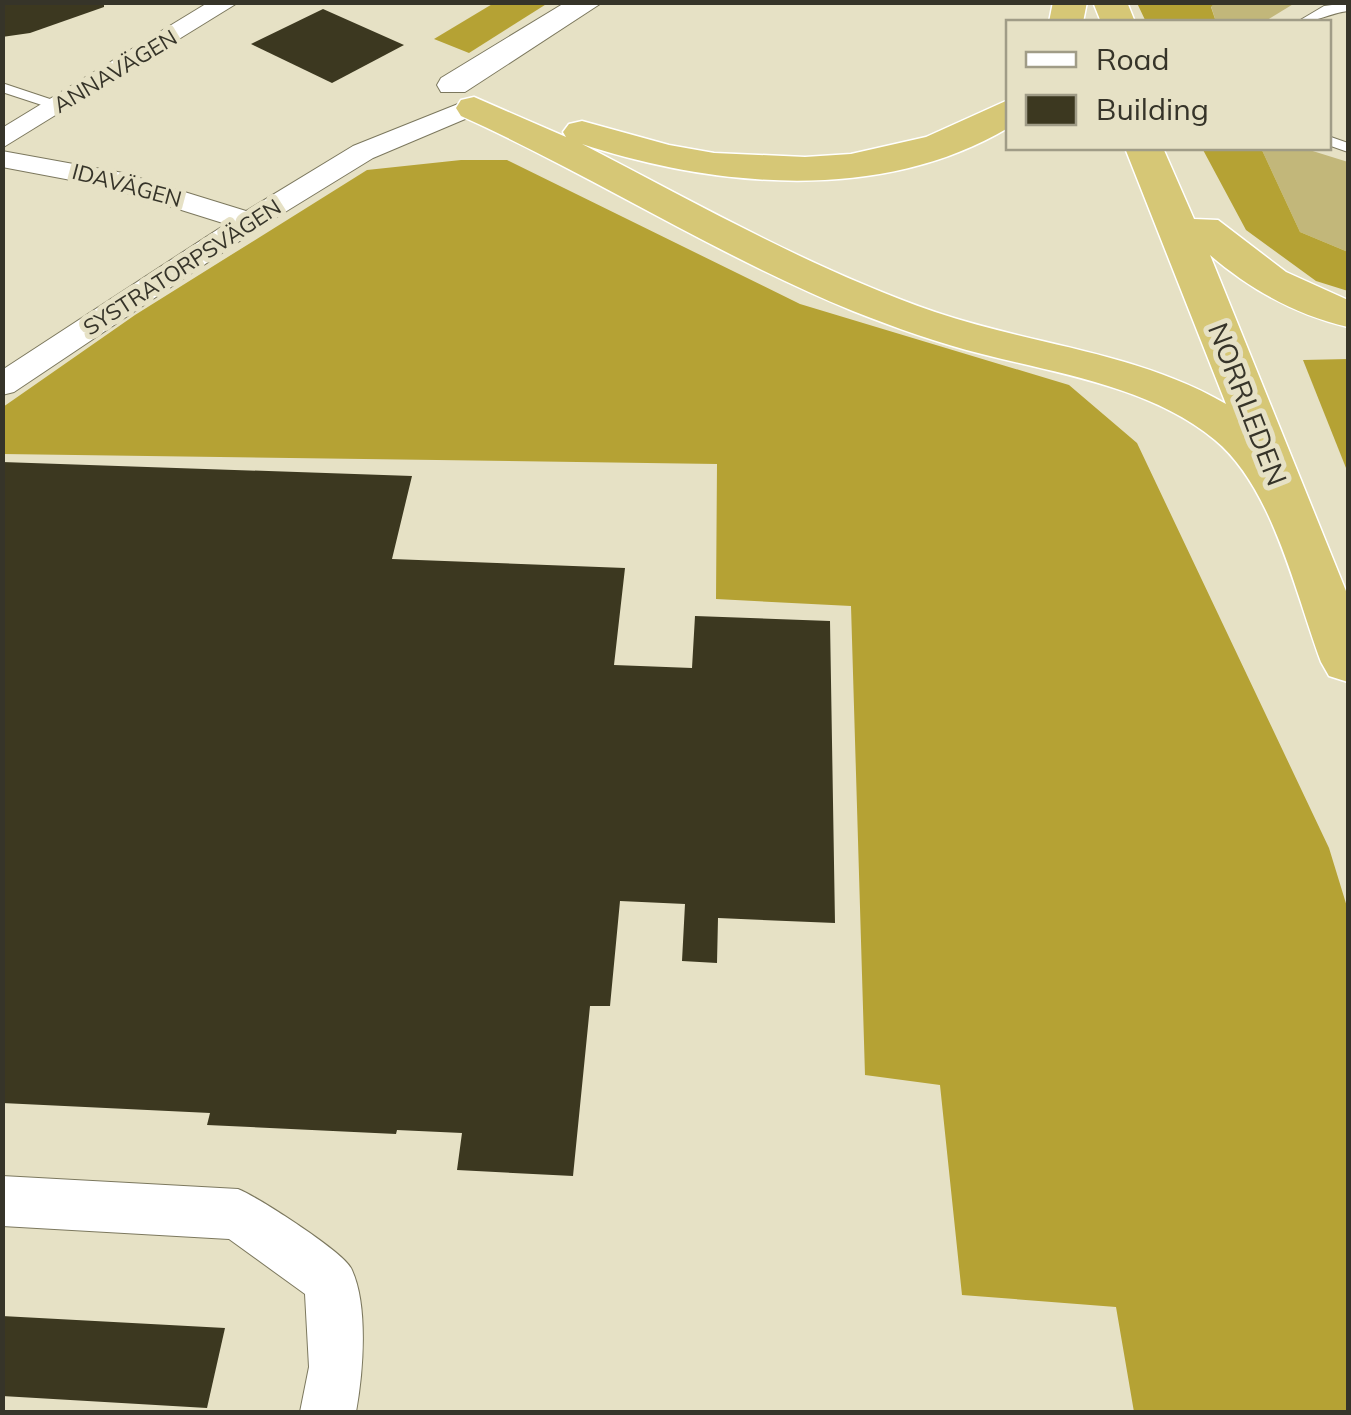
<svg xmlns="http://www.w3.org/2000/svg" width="1351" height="1415" viewBox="0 0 1351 1415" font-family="Mulish,sans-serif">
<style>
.green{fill:#c2b77a}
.forest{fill:#b5a234}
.building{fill:#3c3820}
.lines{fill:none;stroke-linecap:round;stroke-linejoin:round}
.service-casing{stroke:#7c785e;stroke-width:2}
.minor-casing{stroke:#7c785e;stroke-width:2}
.tertiary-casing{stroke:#7c785e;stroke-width:2}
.trunk-casing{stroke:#fff;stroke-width:3}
.service{fill:#fff;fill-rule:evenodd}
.minor{fill:#fff;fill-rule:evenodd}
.tertiary{fill:#fff;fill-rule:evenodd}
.trunk{fill:#d6c776;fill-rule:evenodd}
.labels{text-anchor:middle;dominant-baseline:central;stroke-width:10;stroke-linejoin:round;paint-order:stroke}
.far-street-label{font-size:22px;fill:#363429;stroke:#e6e1c5}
.street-label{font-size:28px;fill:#363429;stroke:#e6e1c5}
</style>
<rect width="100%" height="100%" fill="#e6e1c5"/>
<g class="green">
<path d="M1214 2 1295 3 1264 22H1216L1211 6Z"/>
<path d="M1261 148H1303L1348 162V252L1300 232Z"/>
</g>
<g class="forest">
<path d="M494 3H548L469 53 434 39Z"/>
<path d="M1137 3H1214L1211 7 1216 22H1146Z"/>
<path d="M1202 148H1261L1300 232 1348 252V291L1316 281 1246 230Z"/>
<path d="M461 160H507L800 304 1069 385 1137 443 1329 848 1348 910V1412H1134L1116 1307 962 1295 940 1085 865 1075 851 606 716 599 717 464 3 454V407L135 315 367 170Z"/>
<path d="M1348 359V473L1303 360Z"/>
</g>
<g class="building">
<path d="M2 2H104V7L30 33 2 37Z"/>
<path d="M323 9 404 45 332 83 251 44Z"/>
<path d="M2 462 412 476 392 559 625 568 614 665 692 668 695 616 830 621 835 923 718 918 717 963 682 961 685 904 620 901 610 1006H590L573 1176 457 1170 462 1133 397 1130 396 1134 207 1125 210 1113 2 1103Z"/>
<path d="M2 1316 225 1328 207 1408 2 1396Z"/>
</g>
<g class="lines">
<defs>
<g id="service">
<path d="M1348 3V11C1330 13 1315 23 1297 22L1324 6Z"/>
<path d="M2 83 62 103 64 106 57 110 2 92Z"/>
<path d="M1328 136 1348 143V152L1328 145Z"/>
</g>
<g id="minor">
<path d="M209 2H239L2 148V128Z"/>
<path d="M468 100 481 108 477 114 373 158 259 228 14 392 2 395V370L226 224 108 187 2 167V151L123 173 246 211 353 146Z"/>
<path d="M2 1176 238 1189C258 1197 342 1251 351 1268 369 1304 363 1374 356 1412H300L309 1367 305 1294 229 1239 2 1226Z"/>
</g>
<path id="tertiary" d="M566 2H603L465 92H441L437 85 441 78Z"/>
<g id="trunk">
<path d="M1053 2H1087L1083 22H1049Z"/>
<path d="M1093 2H1127L1135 22H1101Z"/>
<path d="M474 97 566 137 563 132 569 124 582 121 669 145 714 153 805 157 851 154 926 137 1008 100V128C882 203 716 188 582 144 698 204 811 269 935 312 1031 345 1137 352 1226 404L1125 148H1163L1194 219 1218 220 1286 272 1348 300V327C1296 315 1251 290 1210 255L1348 596V682L1329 676 1321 662C1295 592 1273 488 1215 440 1151 387 1060 374 982 354 938 343 896 328 853 311 718 256 594 176 461 116L456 108 461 100Z"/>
</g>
</defs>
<use href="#service" class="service-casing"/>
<use href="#minor" class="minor-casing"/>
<use href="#tertiary" class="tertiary-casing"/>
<use href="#trunk" class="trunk-casing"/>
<use href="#service" class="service"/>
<use href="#minor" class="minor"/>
<use href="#tertiary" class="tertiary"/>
<use href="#trunk" class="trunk"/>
</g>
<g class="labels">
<g class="far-street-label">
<text transform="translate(115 71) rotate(-31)">ANNAVÄGEN</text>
<text transform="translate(127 185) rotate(15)">IDAVÄGEN</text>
<text transform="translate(182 267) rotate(-33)">SYSTRATORPSVÄGEN</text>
</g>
<g class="street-label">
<text transform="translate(1248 404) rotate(69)">NORRLEDEN</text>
</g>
</g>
<rect width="1351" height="1415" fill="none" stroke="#363429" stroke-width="10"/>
<rect x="1006" y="20" width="325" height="130" fill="#e6e1c5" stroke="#a09c87" stroke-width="2.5"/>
<rect x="1026" y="52" width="50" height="15" fill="#ffffff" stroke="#a09c87" stroke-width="2.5"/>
<text x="1096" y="70" font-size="30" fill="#363429">Road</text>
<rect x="1026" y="95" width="50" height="30" fill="#3c3820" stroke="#a09c87" stroke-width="2.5"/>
<text x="1096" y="120" font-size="30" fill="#363429">Building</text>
</svg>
